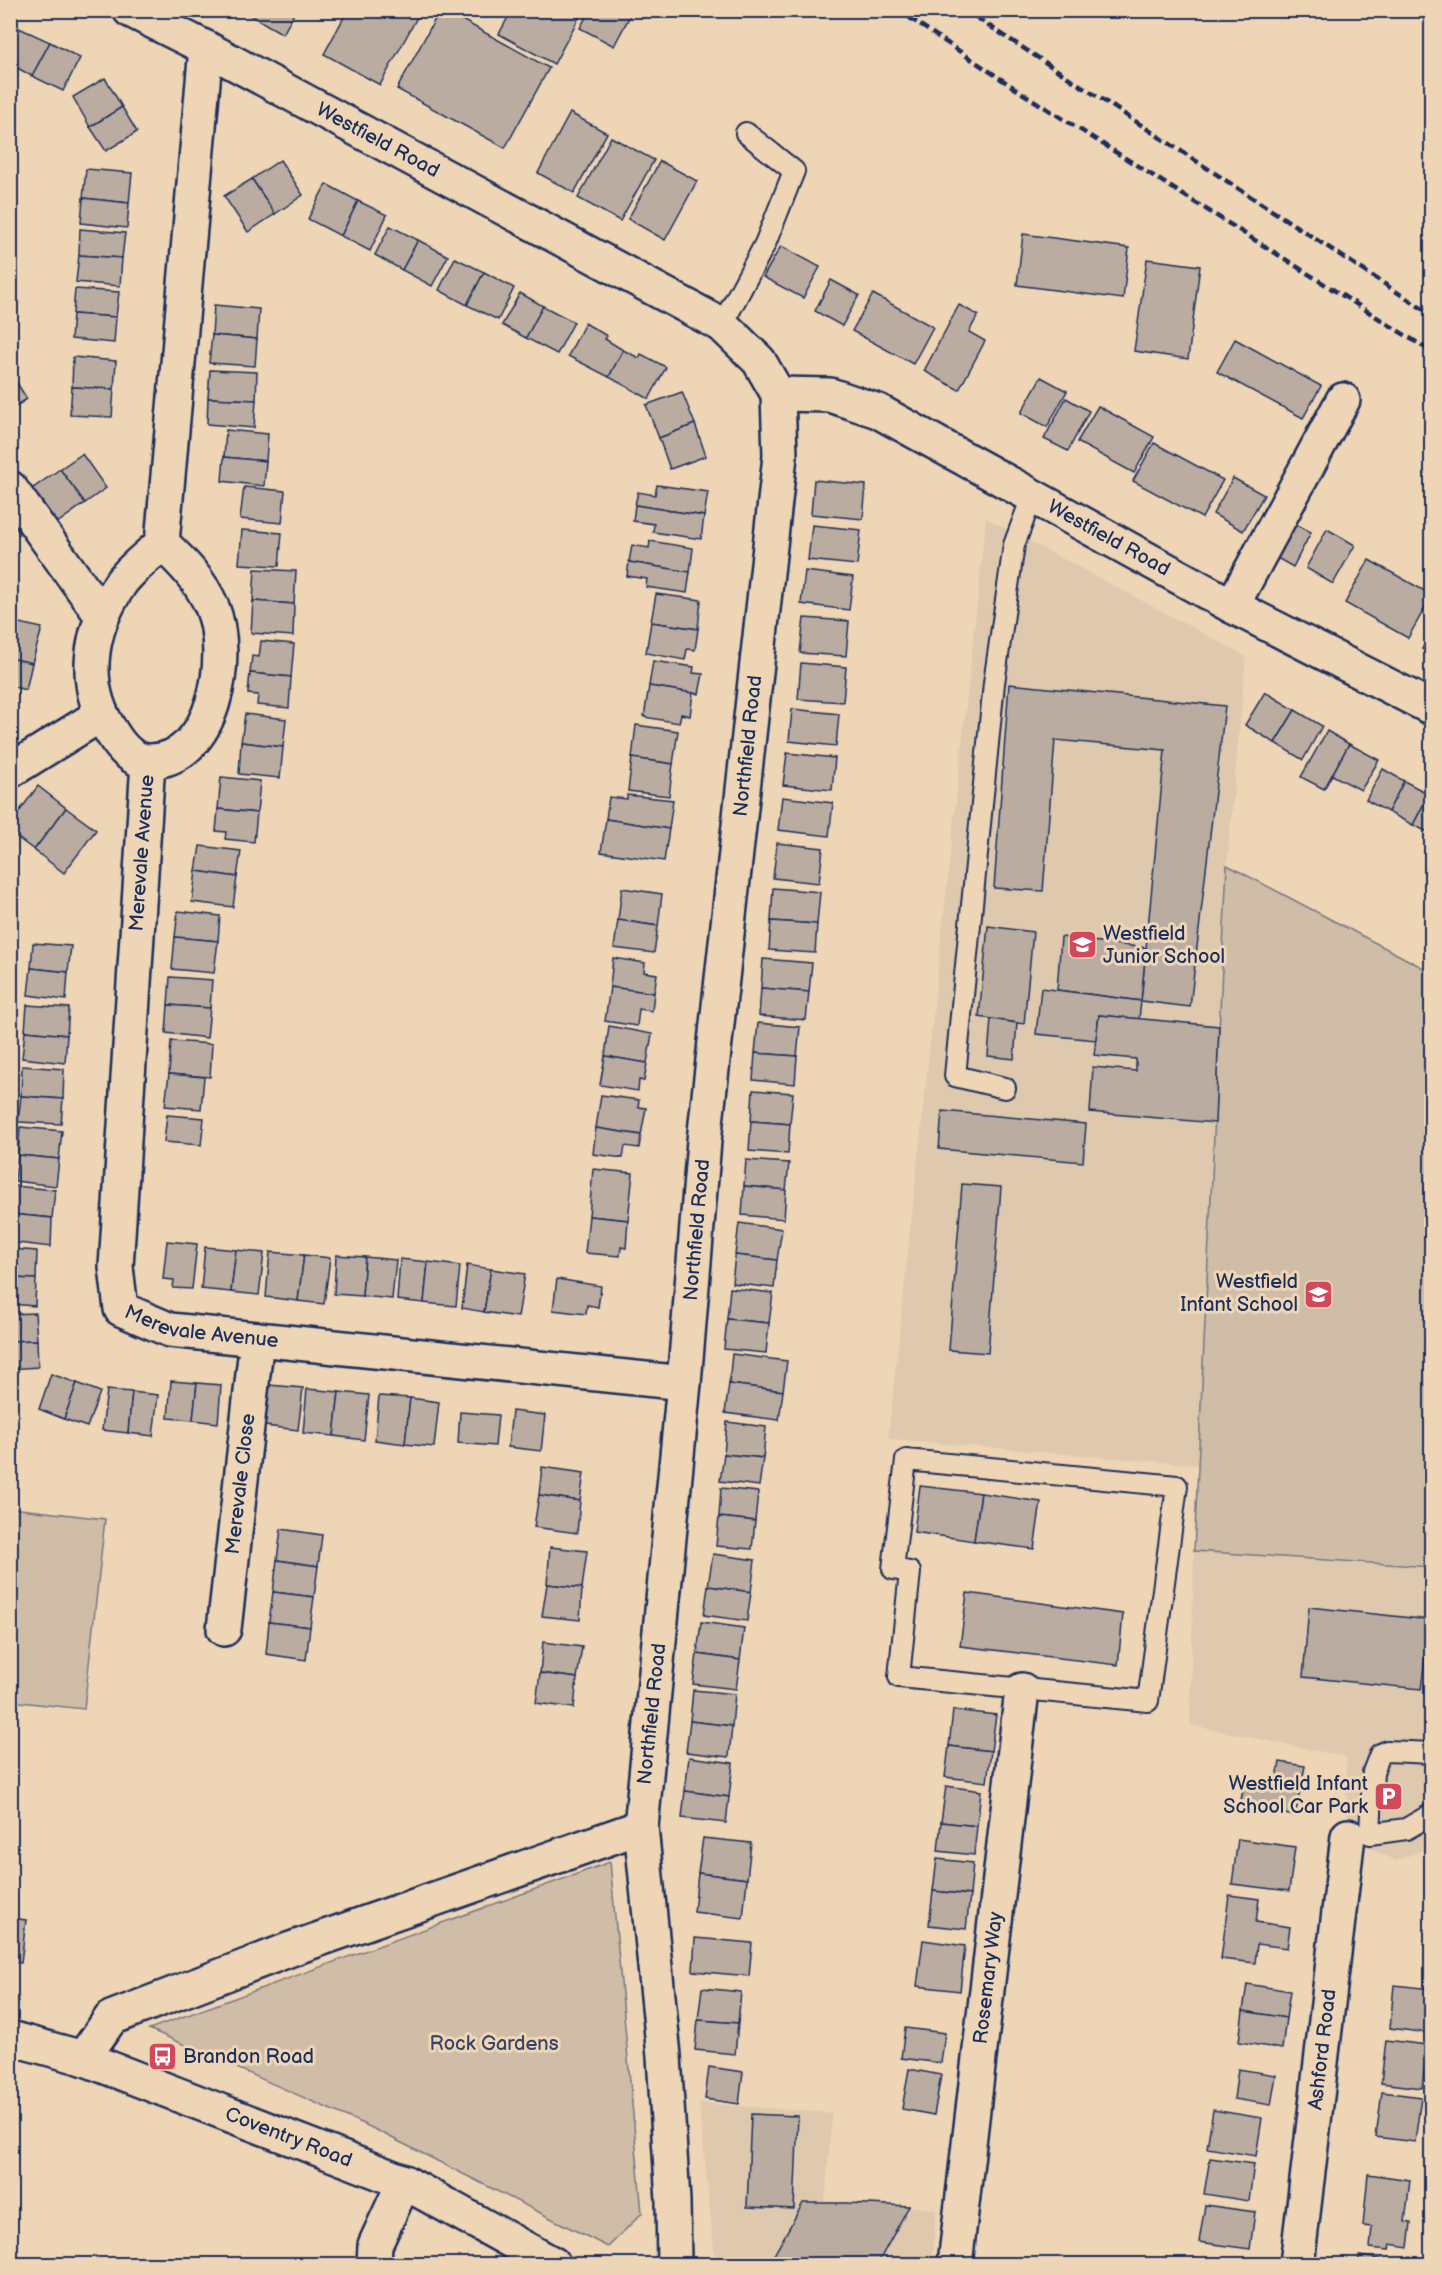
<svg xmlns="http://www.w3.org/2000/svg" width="1442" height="2275" viewBox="0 0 1442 2275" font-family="'Balsamiq Sans',sans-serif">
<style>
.built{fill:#dec9af}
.green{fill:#cfbda8;stroke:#757683;stroke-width:1.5}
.building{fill:#baaca0;stroke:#1b2f5e;stroke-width:1.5}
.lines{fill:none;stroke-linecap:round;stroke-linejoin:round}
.lane-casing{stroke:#1b2f5e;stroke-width:24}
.street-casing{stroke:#1b2f5e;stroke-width:38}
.secondary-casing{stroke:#1b2f5e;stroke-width:38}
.lane{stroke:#eed5b5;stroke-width:20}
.street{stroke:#eed5b5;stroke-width:33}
.secondary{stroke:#eed5b5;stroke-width:33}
.rail{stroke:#1b2f5e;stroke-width:4.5;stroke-dasharray:9 4.5;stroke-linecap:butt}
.labels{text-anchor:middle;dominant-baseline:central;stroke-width:6;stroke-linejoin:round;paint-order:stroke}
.street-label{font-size:20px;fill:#1b2f5e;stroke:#eed5b5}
.poi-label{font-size:20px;fill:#1b2f5e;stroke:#eed5b5;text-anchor:start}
.park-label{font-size:20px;fill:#364469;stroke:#eed5b5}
</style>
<rect width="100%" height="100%" fill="#eed5b5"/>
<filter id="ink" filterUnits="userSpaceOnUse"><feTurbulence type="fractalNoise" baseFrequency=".0167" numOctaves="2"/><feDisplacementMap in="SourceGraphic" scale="12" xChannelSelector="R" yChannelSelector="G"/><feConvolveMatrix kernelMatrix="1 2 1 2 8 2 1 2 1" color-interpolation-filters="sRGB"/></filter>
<g filter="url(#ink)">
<g class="built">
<path d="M986 518 1246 656 1227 865 1431 972V1847L1395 1861 1348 1836 1346 1757 1190 1725 1194 1551 1198 1465 888 1439Z"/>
<path d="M699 2103 832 2113 825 2203 909 2206 936 2210 932 2264H721L714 2250Z"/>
</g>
<g class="green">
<path d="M1227 865 1431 972V1567L1194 1551Z"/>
<path d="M11 1508 105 1519 84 1709 11 1701Z"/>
<path d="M610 1862 642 2213 608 2247 370 2127 149 2029Z"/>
</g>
<g class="building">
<path d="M241 10H296L283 34Z"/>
<path d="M348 10H421L380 85 324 54Z"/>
<path d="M440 10H444L549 68 505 148 397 89Z"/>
<path d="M512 10H583L554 64 499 34Z"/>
<path d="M590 10H633L614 46 580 28Z"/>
<path d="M19 28 50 42 32 76 10 64V47Z"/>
<path d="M50 42 80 58 63 91 32 76Z"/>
<path d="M105 78 122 107 90 127 73 97Z"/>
<path d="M122 107 137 132 106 151 90 127Z"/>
<path d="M570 113 607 133 574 193 538 173Z"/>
<path d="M611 137 654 160 620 221 578 198Z"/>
<path d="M280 160 303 195 275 214 252 179Z"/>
<path d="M660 161 697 181 665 240 628 219Z"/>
<path d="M86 169 132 173 129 203 83 198Z"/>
<path d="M252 179 275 214 248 232 224 196Z"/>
<path d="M326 184 358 201 341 236 308 219Z"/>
<path d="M83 198 129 203 127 228 81 223Z"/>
<path d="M358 201 387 215 370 251 341 236Z"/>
<path d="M390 226 418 240 402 270 375 255Z"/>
<path d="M80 229 125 233 122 258 79 255Z"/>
<path d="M1023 234 1129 248 1123 299 1017 285Z"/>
<path d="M418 240 448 256 432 286 402 270Z"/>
<path d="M781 246 820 267 803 298 763 277Z"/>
<path d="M79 255 122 258 120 286 76 282Z"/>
<path d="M455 258 484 272 467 305 439 290Z"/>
<path d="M1147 259 1200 266 1188 359 1134 351Z"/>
<path d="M484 272 514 288 498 320 467 305Z"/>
<path d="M831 280 859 295 842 326 815 311Z"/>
<path d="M75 289 119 292 116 317 73 314Z"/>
<path d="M520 293 543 306 526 338 502 325Z"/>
<path d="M873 294 933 327 913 364 852 331Z"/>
<path d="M214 305 259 309 257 339 212 335Z"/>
<path d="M959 305 978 315 969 332 985 341 959 390 924 371Z"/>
<path d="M543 306 574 322 557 354 526 338Z"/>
<path d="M73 314 116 317 114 343 71 339Z"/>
<path d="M585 323 607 336 605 339 623 350 609 377 568 356Z"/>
<path d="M212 335 257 339 255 366 209 363Z"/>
<path d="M1235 339 1321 386 1303 418 1217 372Z"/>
<path d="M623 350 639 358 641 354 666 367 649 399 609 377Z"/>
<path d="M73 357 116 361 114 389 72 387Z"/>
<path d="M210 370 257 372 256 400 208 398Z"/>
<path d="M12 375 27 399 10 410V376Z"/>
<path d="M1041 377 1067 391 1047 427 1021 413Z"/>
<path d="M72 387 114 389 112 417 70 415Z"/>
<path d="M682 392 695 424 659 438 646 405Z"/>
<path d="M208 398 256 400 254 428 207 424Z"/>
<path d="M1066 398 1089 411 1068 451 1044 439Z"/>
<path d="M1098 406 1154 437 1134 473 1077 442Z"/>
<path d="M695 424 706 456 670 469 659 438Z"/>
<path d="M226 430 268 434 266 461 224 457Z"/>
<path d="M1154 443 1223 480 1202 518 1133 481Z"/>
<path d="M82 454 106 488 85 503 60 469Z"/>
<path d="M224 457 266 461 264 486 222 481Z"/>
<path d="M60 469 85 503 53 526 29 491Z"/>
<path d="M1233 478 1264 495 1243 531 1213 514Z"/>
<path d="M814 480 866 485 863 519 811 514Z"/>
<path d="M657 485 708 492 704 516 635 505 638 492 655 495Z"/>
<path d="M244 487 285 491 282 523 240 519Z"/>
<path d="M635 505 704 516 701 539 653 532 654 524 633 521Z"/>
<path d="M1288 520 1311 532 1293 567 1270 554Z"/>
<path d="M812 525 861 530 857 565 808 560Z"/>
<path d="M1327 529 1355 545 1333 584 1306 568Z"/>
<path d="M242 530 282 533 279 566 239 564Z"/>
<path d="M650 541 693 548 690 572 629 562 632 545 649 548Z"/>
<path d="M1369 560 1432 595 1408 638 1345 603Z"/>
<path d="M629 562 690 572 687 593 646 587 647 579 627 576Z"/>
<path d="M255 569 296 571 294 604 253 601Z"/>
<path d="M805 571 853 577 849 610 801 604Z"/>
<path d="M656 594 701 600 698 629 651 622Z"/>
<path d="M253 601 294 604 293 636 251 633Z"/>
<path d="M804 618 849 621 846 656 800 653Z"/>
<path d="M10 621 42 628 32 663 10 658Z"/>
<path d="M651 622 698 629 695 650 687 649 685 660 646 653Z"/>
<path d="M1432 632V654L1422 649Z"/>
<path d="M261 641 294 644 291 677 250 673 252 656 259 657Z"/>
<path d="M10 658 32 663 26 690 10 686Z"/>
<path d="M653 661 694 667 693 673 703 674 699 694 649 686Z"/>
<path d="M801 663 846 667 843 702 798 699Z"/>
<path d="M250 673 291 677 289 708 257 705 258 695 248 694Z"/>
<path d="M1009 684 1225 706 1190 1007 1141 1001 1165 750 1055 740 1043 891 994 888Z"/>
<path d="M649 686 693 693 690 716 681 714 679 723 644 717Z"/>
<path d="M1265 692 1295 710 1275 743 1245 725Z"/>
<path d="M792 709 839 714 836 746 789 741Z"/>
<path d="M1295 710 1322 726 1303 760 1275 743Z"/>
<path d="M245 714 286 719 283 747 241 742Z"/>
<path d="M636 725 678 731 673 764 632 758Z"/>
<path d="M1327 731 1349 744 1324 789 1301 777Z"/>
<path d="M241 742 283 747 280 778 239 774Z"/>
<path d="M1349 744 1379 760 1361 790 1332 775Z"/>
<path d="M787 753 835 758 832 790 783 785Z"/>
<path d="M632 758 673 764 669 796 628 791Z"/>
<path d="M1383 769 1404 781 1388 812 1366 800Z"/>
<path d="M221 777 260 781 257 813 218 809Z"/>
<path d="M1404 781 1429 794 1413 825 1388 812Z"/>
<path d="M38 786 66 808 34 850 10 832V824Z"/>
<path d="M1429 794 1432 795V834L1413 825Z"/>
<path d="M627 795 673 800 669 829 606 819 609 797 627 799Z"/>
<path d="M782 797 833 803 829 836 778 830Z"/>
<path d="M66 808 96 830 64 873 34 850Z"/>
<path d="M218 809 257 813 254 842 225 839 226 832 216 831Z"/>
<path d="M606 819 669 829 664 861 601 852Z"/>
<path d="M777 843 823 848 819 883 773 878Z"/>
<path d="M200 846 241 851 237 877 196 871Z"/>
<path d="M196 871 237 877 233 907 192 902Z"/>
<path d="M622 888 662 894 658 926 618 920Z"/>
<path d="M773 888 820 892 817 924 771 921Z"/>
<path d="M178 911 220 916 218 941 175 937Z"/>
<path d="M618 920 658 926 654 953 614 948Z"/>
<path d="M771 921 817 924 815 953 769 950Z"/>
<path d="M988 926 1033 932 1024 1024 979 1017Z"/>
<path d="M175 937 218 941 214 973 172 969Z"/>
<path d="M1061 937 1146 948 1141 1001 1057 990Z"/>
<path d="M33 943 71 946 68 972 31 968Z"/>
<path d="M613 958 645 963 644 972 657 974 654 993 610 987Z"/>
<path d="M763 959 812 963 809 992 761 988Z"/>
<path d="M31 968 68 972 66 1000 28 995Z"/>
<path d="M170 977 212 980 210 1008 168 1005Z"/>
<path d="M610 987 654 993 652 1011 639 1009 637 1026 605 1021Z"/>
<path d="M761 988 809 992 806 1020 759 1016Z"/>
<path d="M1041 988 1141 1001 1139 1019 1099 1015 1096 1040 1036 1034Z"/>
<path d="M27 1005 69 1008 67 1035 25 1031Z"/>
<path d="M168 1005 210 1008 207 1038 166 1033Z"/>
<path d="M1099 1015 1219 1026 1215 1123 1090 1112 1093 1067 1136 1071V1059L1094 1055Z"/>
<path d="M991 1019 1017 1023 1014 1059 988 1056Z"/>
<path d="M758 1023 800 1027 797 1056 755 1053Z"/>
<path d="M609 1026 652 1034 647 1063 605 1056Z"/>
<path d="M25 1031 67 1035 65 1063 22 1058Z"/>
<path d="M171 1041 212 1044 210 1077 169 1074Z"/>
<path d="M755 1053 797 1056 795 1084 753 1080Z"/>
<path d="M605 1056 647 1063 644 1081 639 1080 638 1091 600 1085Z"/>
<path d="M22 1066 64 1069 63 1099 21 1096Z"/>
<path d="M169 1074 204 1077 201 1109 165 1106Z"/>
<path d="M753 1090 793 1093 790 1124 751 1121Z"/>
<path d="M601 1095 639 1100 638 1107 646 1108 641 1135 596 1128Z"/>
<path d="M21 1096 63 1099 61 1124 18 1122Z"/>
<path d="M942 1111 1086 1124 1083 1162 939 1149Z"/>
<path d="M167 1115 204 1118 201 1145 164 1142Z"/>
<path d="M751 1121 790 1124 788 1154 749 1151Z"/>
<path d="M20 1127 62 1131 59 1159 18 1155Z"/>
<path d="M596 1128 641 1135 639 1148 625 1146 623 1158 593 1154Z"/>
<path d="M18 1155 59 1159 56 1186 15 1181Z"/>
<path d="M746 1160 789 1163 786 1190 744 1186Z"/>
<path d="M593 1169 633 1173 628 1220 589 1216Z"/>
<path d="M962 1184 1001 1187 988 1353 949 1350Z"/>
<path d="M14 1186 55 1190 52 1218 11 1214Z"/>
<path d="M744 1186 786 1190 784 1219 742 1215Z"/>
<path d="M11 1214 52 1218 51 1247 10 1242Z"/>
<path d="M589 1216 628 1220 626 1248 621 1247 620 1256 585 1253Z"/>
<path d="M739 1223 782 1229 777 1260 735 1255Z"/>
<path d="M167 1241 197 1244 192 1289 173 1288 174 1280 163 1279Z"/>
<path d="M205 1247 236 1250 231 1292 201 1289Z"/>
<path d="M10 1249 37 1251 36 1279 10 1278Z"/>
<path d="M236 1250 264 1253 259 1295 231 1292Z"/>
<path d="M270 1252 304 1255 298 1301 266 1297Z"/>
<path d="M304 1255 330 1258 324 1304 298 1301Z"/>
<path d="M336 1255 365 1257 362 1296 334 1294Z"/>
<path d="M735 1255 777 1260 774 1288 732 1283Z"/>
<path d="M365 1257 396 1260 392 1299 362 1296Z"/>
<path d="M400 1259 428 1262 424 1303 397 1300Z"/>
<path d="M428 1262 460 1266 456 1306 424 1303Z"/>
<path d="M467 1265 491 1269 484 1312 462 1308Z"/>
<path d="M491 1269 525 1274 518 1317 484 1312Z"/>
<path d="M10 1278 36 1279 35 1306 10 1304Z"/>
<path d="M557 1279 601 1286 598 1307 587 1305 586 1314 553 1310Z"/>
<path d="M730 1288 773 1293 769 1323 727 1319Z"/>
<path d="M35 1313 37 1340 10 1341V1314Z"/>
<path d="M727 1319 769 1323 766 1353 724 1349Z"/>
<path d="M37 1340 38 1367 10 1369V1341Z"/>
<path d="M732 1354 787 1361 783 1391 729 1384Z"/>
<path d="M51 1374 77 1383 64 1419 39 1409Z"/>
<path d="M171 1381 197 1383 193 1420 168 1418Z"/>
<path d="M77 1383 100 1392 87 1427 64 1419Z"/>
<path d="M197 1383 221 1385 218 1423 193 1420Z"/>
<path d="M729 1384 783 1391 779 1420 725 1413Z"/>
<path d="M269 1385 303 1388 298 1430 265 1426Z"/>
<path d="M307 1389 339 1392 334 1436 303 1433Z"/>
<path d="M107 1390 132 1392 128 1433 102 1430Z"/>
<path d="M132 1392 158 1395 153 1436 128 1433Z"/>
<path d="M339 1392 369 1395 364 1440 334 1436Z"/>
<path d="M379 1396 410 1398 405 1444 375 1440Z"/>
<path d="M410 1398 439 1402 434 1447 405 1444Z"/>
<path d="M512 1411 545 1415 541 1451 508 1447Z"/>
<path d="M460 1412 498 1415 495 1446 458 1443Z"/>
<path d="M727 1422 766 1427 763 1458 724 1454Z"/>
<path d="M724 1454 763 1458 759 1486 720 1481Z"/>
<path d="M542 1467 584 1473 580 1501 539 1495Z"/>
<path d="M920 1486 981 1493 974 1541 914 1532Z"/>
<path d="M721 1488 758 1492 755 1521 719 1517Z"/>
<path d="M981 1493 1041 1502 1034 1549 974 1541Z"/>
<path d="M539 1495 580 1501 577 1533 534 1527Z"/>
<path d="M719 1517 755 1521 752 1549 716 1546Z"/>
<path d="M281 1529 322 1535 318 1566 277 1560Z"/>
<path d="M550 1547 587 1551 582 1588 547 1584Z"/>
<path d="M713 1554 755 1560 751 1592 708 1586Z"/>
<path d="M277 1560 318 1566 314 1597 273 1592Z"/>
<path d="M547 1584 582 1588 580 1620 542 1616Z"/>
<path d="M708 1586 751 1592 747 1621 704 1615Z"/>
<path d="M273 1592 314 1597 310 1627 269 1622Z"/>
<path d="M967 1593 1123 1614 1118 1665 960 1646Z"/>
<path d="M1309 1607 1430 1620 1421 1689 1303 1677Z"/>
<path d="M269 1622 310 1627 306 1660 266 1654Z"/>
<path d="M701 1622 744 1628 740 1660 697 1654Z"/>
<path d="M543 1642 582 1647 577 1678 540 1673Z"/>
<path d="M697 1654 740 1660 736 1689 693 1684Z"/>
<path d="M540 1673 577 1678 574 1708 536 1703Z"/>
<path d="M693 1690 735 1694 732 1726 690 1721Z"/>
<path d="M953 1710 996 1715 991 1751 949 1746Z"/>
<path d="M690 1721 732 1726 729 1757 686 1752Z"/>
<path d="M949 1746 991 1751 987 1782 945 1777Z"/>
<path d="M689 1757 733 1763 729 1797 685 1791Z"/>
<path d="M1280 1762 1305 1766 1295 1816 1240 1806 1245 1778 1276 1783Z"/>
<path d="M946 1786 981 1791 977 1826 941 1822Z"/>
<path d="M685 1791 729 1797 726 1823 682 1818Z"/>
<path d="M941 1822 977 1826 974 1855 938 1851Z"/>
<path d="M703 1838 751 1843 747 1879 698 1873Z"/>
<path d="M1238 1839 1295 1847 1289 1891 1232 1884Z"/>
<path d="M937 1859 973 1863 970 1895 933 1891Z"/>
<path d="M698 1873 747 1879 743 1918 694 1912Z"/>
<path d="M933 1891 970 1895 966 1929 929 1925Z"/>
<path d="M1229 1895 1259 1899 1256 1922 1290 1927 1287 1948 1257 1944 1255 1963 1221 1959Z"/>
<path d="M10 1918 26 1920 21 1963 10 1962Z"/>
<path d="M695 1938 752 1943 749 1976 693 1971Z"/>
<path d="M923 1940 965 1946 960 1991 917 1986Z"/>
<path d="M1247 1984 1290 1991 1286 2018 1243 2011Z"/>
<path d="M1394 1985 1432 1989 1428 2033 1390 2028Z"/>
<path d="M702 1988 741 1992 738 2023 698 2020Z"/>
<path d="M1243 2011 1286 2018 1282 2049 1239 2042Z"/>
<path d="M698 2020 738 2023 735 2054 695 2050Z"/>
<path d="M905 2028 945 2033 941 2063 901 2058Z"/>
<path d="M1386 2040 1427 2045 1422 2088 1381 2083Z"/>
<path d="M709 2067 743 2072 739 2104 705 2099Z"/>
<path d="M909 2069 941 2075 934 2115 902 2109Z"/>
<path d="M1238 2069 1276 2075 1271 2105 1234 2099Z"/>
<path d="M1382 2092 1421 2097 1415 2142 1376 2137Z"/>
<path d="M1213 2110 1262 2118 1256 2156 1207 2148Z"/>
<path d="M751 2114 798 2116 794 2209 747 2207Z"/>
<path d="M1210 2158 1254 2164 1249 2201 1204 2194Z"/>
<path d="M1368 2174 1410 2180 1405 2222 1411 2223 1408 2247 1390 2244 1389 2250 1370 2248 1372 2227 1363 2226Z"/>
<path d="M803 2203H847L909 2206 878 2263 880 2264H769Z"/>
<path d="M1205 2205 1255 2212 1250 2249 1199 2242Z"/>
<path d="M1359 2256 1413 2264H1358Z"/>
</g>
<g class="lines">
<defs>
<g id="lane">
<path d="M722 325 765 244 794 171 746 133"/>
<path d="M1005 1088 955 1076 994 683 1014 545 1032 497"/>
<path d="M906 1460 1177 1486 1148 1701 899 1677 910 1572 893 1569Z"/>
<path d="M1432 1753 1387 1751 1380 1754 1373 1772 1370 1834 1406 1829 1432 1814"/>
</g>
<g id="street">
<path id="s1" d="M778 394 830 395 878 411 1232 606 1432 708"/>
<path d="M10 488 102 616"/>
<path d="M162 543C182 562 201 581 212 607 232 655 215 762 149 761 131 761 120 746 112 733 80 685 89 630 120 584 130 569 149 556 162 543L206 48"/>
<path d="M1232 606 1343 400"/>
<path id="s2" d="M148 762 116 1267 121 1309 170 1330 684 1383"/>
<path d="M10 771 100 715"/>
<path id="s3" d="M224 1629 257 1339"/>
<path d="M83 2058 111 2018 291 1949 641 1827"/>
<path d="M374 2264 375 2245 404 2182"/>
<path id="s4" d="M955 2264 1022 1690"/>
<path id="s5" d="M1297 2264 1348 1836"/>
</g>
<g id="secondary">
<path id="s6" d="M130 10 206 48 722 325 759 361 778 394 780 456 704 1141 684 1383 641 1827 664 2056 673 2201 674 2264"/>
<path id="s7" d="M10 2038 83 2058 404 2182 553 2264"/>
</g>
</defs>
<use href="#lane" class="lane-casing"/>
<use href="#street" class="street-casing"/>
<use href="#secondary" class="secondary-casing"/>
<use href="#lane" class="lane"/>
<use href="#street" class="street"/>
<use href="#secondary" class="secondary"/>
<g class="rail">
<path d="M898 10 1019 91 1432 352"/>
<path d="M965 10 1432 315"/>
</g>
</g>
</g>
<defs>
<symbol id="school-square" viewBox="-11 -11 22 22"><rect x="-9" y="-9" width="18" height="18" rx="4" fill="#d1495b" stroke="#eed5b5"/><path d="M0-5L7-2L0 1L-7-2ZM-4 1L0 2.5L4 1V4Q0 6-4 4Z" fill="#fff"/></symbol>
<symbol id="parking-square" viewBox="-11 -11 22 22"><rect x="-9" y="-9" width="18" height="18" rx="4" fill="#d1495b" stroke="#eed5b5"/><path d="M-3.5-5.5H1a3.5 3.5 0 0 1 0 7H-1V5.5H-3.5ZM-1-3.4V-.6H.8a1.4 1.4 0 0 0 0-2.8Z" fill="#fff"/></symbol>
<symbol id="bus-square" viewBox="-11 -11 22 22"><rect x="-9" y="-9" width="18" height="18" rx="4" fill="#d1495b" stroke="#eed5b5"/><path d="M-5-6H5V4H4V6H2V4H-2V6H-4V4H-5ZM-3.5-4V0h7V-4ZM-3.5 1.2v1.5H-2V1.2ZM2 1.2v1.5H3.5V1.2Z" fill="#fff"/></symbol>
</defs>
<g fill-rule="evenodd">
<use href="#school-square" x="1066" y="928" width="33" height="33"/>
<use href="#school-square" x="1302" y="1278" width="33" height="33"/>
<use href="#parking-square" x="1372" y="1780" width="33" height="33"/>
<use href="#bus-square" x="146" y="2040" width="33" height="33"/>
</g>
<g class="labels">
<g class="street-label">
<text stroke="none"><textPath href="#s6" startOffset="280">Westfield Road</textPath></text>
<text stroke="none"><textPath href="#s1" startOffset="366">Westfield Road</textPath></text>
<text transform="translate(748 746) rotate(-84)">Northfield Road</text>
<text transform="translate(142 853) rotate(-86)">Merevale Avenue</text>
<text transform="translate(697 1230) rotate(-85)">Northfield Road</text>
<text stroke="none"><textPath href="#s2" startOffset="632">Merevale Avenue</textPath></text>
<text stroke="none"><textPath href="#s3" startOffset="146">Merevale Close</textPath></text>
<text transform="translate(652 1714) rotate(-84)">Northfield Road</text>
<text stroke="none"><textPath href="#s4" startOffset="288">Rosemary Way</textPath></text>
<text stroke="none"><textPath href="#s5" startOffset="216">Ashford Road</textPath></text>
<text stroke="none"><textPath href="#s7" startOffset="296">Coventry Road</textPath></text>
</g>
<g class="poi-label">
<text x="1103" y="934">Westfield<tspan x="1103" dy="23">Junior School</tspan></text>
<text x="1298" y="1282" text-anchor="end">Westfield<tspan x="1298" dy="23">Infant School</tspan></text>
<text x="1368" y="1784" text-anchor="end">Westfield Infant<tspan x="1368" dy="23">School Car Park</tspan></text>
<text x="183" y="2057">Brandon Road</text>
</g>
<g class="park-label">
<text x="494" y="2044">Rock Gardens</text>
</g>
</g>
<rect width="1442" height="2275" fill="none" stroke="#eed5b5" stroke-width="36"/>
<rect x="18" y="18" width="1406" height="2239" fill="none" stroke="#1b2f5e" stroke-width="2" filter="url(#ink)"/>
</svg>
